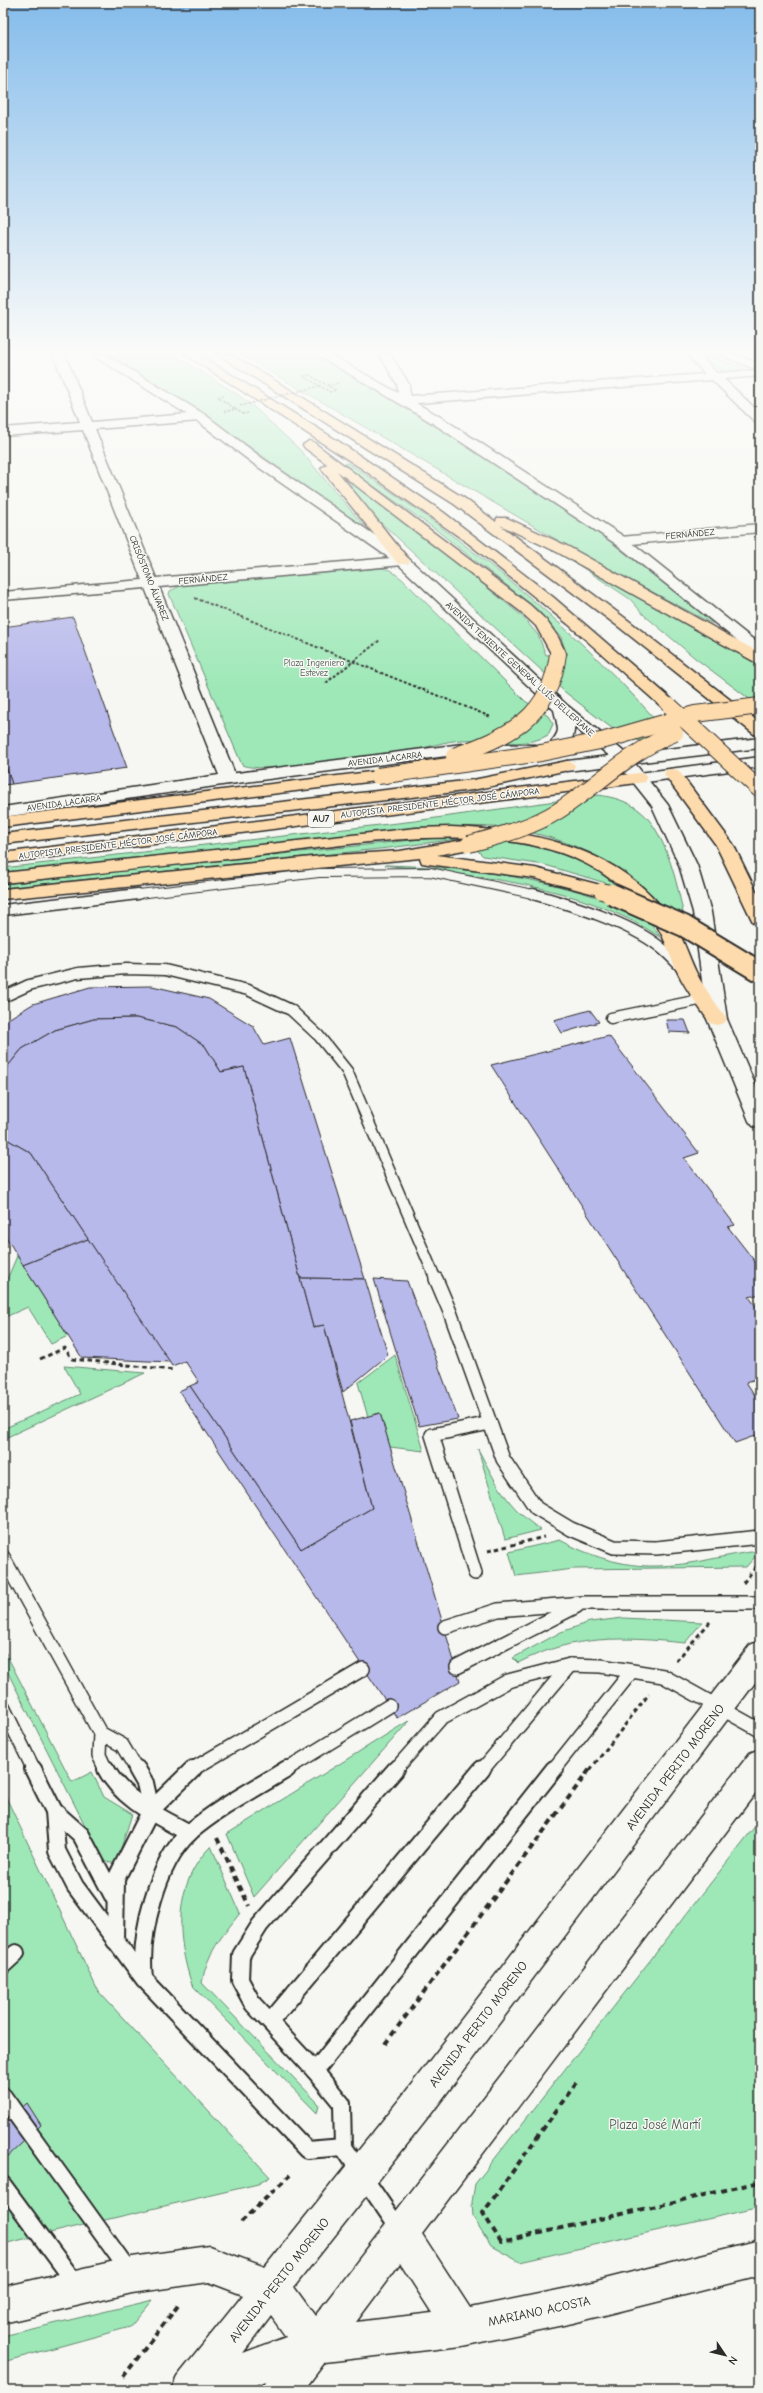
<svg xmlns="http://www.w3.org/2000/svg" width="763" height="2393" viewBox="0 0 763 2393" font-family="'Comic Neue',sans-serif">
<style>
.green{fill:#9ee8b7;stroke:#648a71}
.building{fill:#b8b9eb;stroke:#2b2b2b}
.lines{fill:none;stroke-linecap:round;stroke-linejoin:round}
.service-far3-casing{stroke:#2b2b2b;stroke-width:10}
.service-far2-casing{stroke:#2b2b2b;stroke-width:13}
.service-far1-casing{stroke:#2b2b2b;stroke-width:16}
.service-casing{stroke:#2b2b2b;stroke-width:20}
.minor-casing{stroke:#2b2b2b;stroke-width:3}
.tertiary-casing{stroke:#2b2b2b;stroke-width:3}
.secondary-casing{stroke:#2b2b2b;stroke-width:3}
.motorway-casing{stroke:#2b2b2b;stroke-width:3}
.path-far3{stroke:#2b2b2b;stroke-width:1.5;stroke-dasharray:2.5 1.5;stroke-linecap:butt}
.path-far2{stroke:#2b2b2b;stroke-width:2;stroke-dasharray:3 2;stroke-linecap:butt}
.path-far1{stroke:#2b2b2b;stroke-width:3;stroke-dasharray:4.5 3.5;stroke-linecap:butt}
.path{stroke:#2b2b2b;stroke-width:4;stroke-dasharray:6 4.5;stroke-linecap:butt}
.service-far3{stroke:#f6f6f2;stroke-width:8}
.service-far2{stroke:#f6f6f2;stroke-width:10}
.service-far1{stroke:#f6f6f2;stroke-width:13}
.service{stroke:#f6f6f2;stroke-width:16}
.minor{fill:#f6f6f2;fill-rule:evenodd}
.tertiary{fill:#f6f6f2;fill-rule:evenodd}
.secondary{fill:#f6f6f2;fill-rule:evenodd}
.motorway{fill:#fddbac;fill-rule:evenodd}
.motorway-bridge-far1-casing{stroke:#2b2b2b;stroke-width:18;stroke-linecap:butt}
.motorway-bridge-casing{stroke:#2b2b2b;stroke-width:24;stroke-linecap:butt}
.path-bridge{stroke:#2b2b2b;stroke-width:1.5;stroke-dasharray:2.5 1.5;stroke-linecap:butt}
.motorway-bridge-far1{stroke:#fddbac;stroke-width:16}
.motorway-bridge{stroke:#fddbac;stroke-width:20}
.labels{text-anchor:middle;dominant-baseline:central;stroke-width:3;stroke-linejoin:round;paint-order:stroke}
.far-street-label{font-size:9px;fill:#2b2b2b;stroke:#f6f6f2}
.far-park-label{font-size:9px;fill:#485a4e;stroke:#f6f6f2}
.shield{fill:#f6f6f2;stroke:#686867;stroke-width:1}
.shield-label{font-size:10px;font-weight:bold;fill:#2b2b2b}
.near-street-label{font-size:13px;fill:#2b2b2b;stroke:#f6f6f2}
.near-park-label{font-size:13px;fill:#485a4e;stroke:#f6f6f2}
</style>
<rect width="100%" height="100%" fill="#f6f6f2"/>
<filter id="ink" filterUnits="userSpaceOnUse"><feTurbulence type="fractalNoise" baseFrequency=".025" numOctaves="2"/><feDisplacementMap in="SourceGraphic" scale="8" xChannelSelector="R" yChannelSelector="G"/><feConvolveMatrix kernelMatrix="1 2 1 2 8 2 1 2 1" color-interpolation-filters="sRGB"/></filter>
<g filter="url(#ink)">
<g class="green">
<path d="M108 354H172L237 394 255 408 300 450 370 533 191 405Z"/>
<path d="M240 354H311L370 387 474 450 603 536 715 623H711L583 555Z"/>
<path d="M704 354 743 368 745 370C727 378 715 368 702 356Z"/>
<path d="M348 463C468 541 582 632 675 742L659 745 637 740 617 732 593 714 565 692 364 507 342 477 408 523 522 616 538 635 546 655 566 653 561 637 538 610 435 529 342 464Z"/>
<path d="M565 556 760 662V707L695 658 644 615 630 599Z"/>
<path d="M382 568 390 570 402 579 525 701 548 716 553 724 548 735C522 750 490 738 462 740 445 741 430 747 414 750 384 755 264 775 242 765L169 594 170 591 182 585Z"/>
<path d="M598 795C613 797 628 801 640 811 670 834 682 905 688 940L686 939C650 872 566 832 493 827 460 825 427 828 395 831L3 874V868L415 821Z"/>
<path d="M449 836C471 837 496 836 519 841 584 853 626 880 660 937 578 883 479 877 385 865 459 867 529 875 600 898L616 886 545 865 483 856 465 838 389 848 3 888V884Z"/>
<path d="M17 1256 68 1336 51 1344 28 1307 3 1318V1289Z"/>
<path d="M395 1355 424 1451 390 1447 380 1413 368 1417 358 1383Z"/>
<path d="M64 1366 145 1373 3 1439V1429L80 1394Z"/>
<path d="M478 1449C496 1483 507 1507 541 1530L505 1539Z"/>
<path d="M560 1540C589 1556 623 1567 657 1566 691 1566 726 1554 760 1551L746 1567 574 1569 516 1576 509 1552Z"/>
<path d="M623 1618 702 1622 685 1643C624 1637 574 1634 518 1663L513 1658 561 1632 590 1622Z"/>
<path d="M3 1648 72 1782 92 1772 104 1797 132 1814 116 1864 103 1861 3 1663Z"/>
<path d="M410 1720 254 1897 227 1834Z"/>
<path d="M3 1791 98 1991 270 2177 258 2184 3 2244Z"/>
<path d="M760 1820V2207L520 2262 491 2246 473 2217 472 2202 475 2184Z"/>
<path d="M211 1846 240 1913C221 1938 207 1952 202 1983L319 2104 317 2113 192 1985C176 1937 173 1884 211 1846Z"/>
<path d="M153 2300 130 2327 3 2362V2336Z"/>
</g>
<g class="building">
<path d="M73 617 127 768 12 784 3 758V627Z"/>
<path d="M3 758 12 784 3 785Z"/>
<path d="M152 986 209 999 253 1026 264 1045 290 1038 365 1279 300 1278 244 1067 221 1072 205 1046 177 1027 136 1018 94 1019 55 1030 22 1049 3 1072V1022L33 1004 90 987Z"/>
<path d="M590 1010 599 1022 562 1033 554 1020Z"/>
<path d="M136 1018 177 1027 205 1046 221 1072 244 1067 313 1327 324 1325 372 1508 301 1549 190 1386 199 1382 185 1361 172 1366 31 1153 3 1137V1072L22 1049 55 1030 94 1019Z"/>
<path d="M666 1020H685L690 1033 669 1032Z"/>
<path d="M609 1036 699 1153 684 1158 735 1225 728 1227 760 1268V1294L749 1297 760 1312V1378L746 1382 760 1403V1434L735 1443 491 1065Z"/>
<path d="M3 1137 31 1153 88 1239 23 1265 3 1232Z"/>
<path d="M88 1239 170 1362 82 1358 68 1336 23 1265Z"/>
<path d="M300 1278 365 1279 388 1355 343 1392 324 1325 313 1327Z"/>
<path d="M374 1279 407 1281 458 1419 419 1426Z"/>
<path d="M190 1386 301 1549 372 1508 350 1421 380 1413 460 1681 397 1718 179 1391Z"/>
<path d="M27 2103 41 2125 3 2161V2126Z"/>
</g>
<g class="lines">
<defs>
<path id="service-far3" d="M130 895 319 873 430 872 537 895"/>
<g id="service-far2">
<path d="M533 894C571 905 629 922 660 947 668 953 675 961 682 968"/>
<path d="M3 910 138 894"/>
<path d="M3 997 29 985 78 973 126 969 165 970 248 990 291 1010 319 1036 347 1071 436 1280"/>
<path d="M611 1018 704 999"/>
</g>
<g id="service-far1">
<path d="M436 1279 450 1312 503 1459 536 1508 571 1529 614 1547 656 1548 760 1537"/>
<path d="M3 1557 100 1733 99 1755 106 1770"/>
<path d="M475 1573 432 1435 490 1423"/>
<path d="M445 1627 498 1610 583 1603H760"/>
<path d="M457 1667 577 1606"/>
<path d="M3 1707 34 1770"/>
<path d="M100 1733 122 1745 137 1770"/>
<path d="M191 1770 363 1669"/>
<path d="M285 1770 389 1706"/>
<path d="M395 1770 441 1718 508 1681 570 1665 601 1666 663 1676 760 1730"/>
<path d="M482 1770 570 1665"/>
<path d="M553 1770 632 1671"/>
</g>
<g id="service">
<path d="M33 1769 54 1811 57 1851 75 1886 144 1979 307 2150 343 2147"/>
<path d="M106 1769C123 1801 159 1816 189 1833"/>
<path d="M137 1769 145 1783 151 1810"/>
<path d="M396 1769 260 1925 241 1955 240 1980 253 2004 315 2071 342 2104 343 2147 399 2229"/>
<path d="M54 1811 81 1835 114 1898"/>
<path d="M115 1941 116 1879 151 1810 193 1769"/>
<path d="M3 1965 16 1953"/>
<path d="M144 1978C139 1935 157 1862 190 1832 219 1807 255 1789 287 1769"/>
<path d="M270 2022 482 1769"/>
<path d="M315 2071 554 1769"/>
<path d="M3 2096 129 2271"/>
<path d="M3 2185 76 2284"/>
</g>
<g id="minor">
<path d="M53 354H65L92 422 200 413 206 417 200 421 95 429 156 578 403 557 410 561 403 565 159 587 237 779 235 783 229 784 3 817V807L219 775 145 588 3 600V592L142 580 83 430 3 436V428L80 422Z"/>
<path d="M379 354H390L409 384 410 396 705 374 686 354H698L717 373 760 370V376L724 379 760 413V424L756 423 712 380 405 404 399 400 397 384Z"/>
<path d="M760 524V532L621 545 614 541 621 537Z"/>
</g>
<g id="tertiary">
<path d="M91 354H104L204 414 262 458 408 558 568 706 629 756 668 805 697 865 711 912 727 1019 760 1096V1128L753 1126 749 1121 707 1019 693 912 679 865 652 806 617 762 574 727C575 738 568 745 561 751H549L547 748C560 729 560 736 554 710L398 564 254 464 196 420Z"/>
<path d="M316 354H329L439 416 626 538 760 645V657L755 655 616 544 431 422Z"/>
<path d="M718 354H734L760 364V371Z"/>
<path d="M462 744 536 745 542 747 544 750 542 753 536 755 462 754 229 784 223 783 221 779 223 775 229 774Z"/>
</g>
<g id="secondary">
<path d="M760 738V748L567 771 561 769 559 766 561 763 567 761Z"/>
<path d="M760 757V767L639 783 633 782 631 778 633 774 639 773Z"/>
<path d="M760 1641V1676L431 2114 294 2287 315 2316 750 1753 760 1749V1787L422 2234 470 2308 573 2287 760 2240V2276L573 2323 462 2346 325 2362 304 2390H262L266 2381 243 2390H171L177 2377 243 2295 209 2282 132 2293 3 2323V2287L132 2257 209 2246 265 2267 407 2090 750 1645ZM400 2263 432 2313 356 2322ZM271 2316 286 2337 243 2353Z"/>
</g>
<g id="motorway">
<path d="M185 354H198L338 441 443 512 553 597 676 703 678 706 676 709H664L568 624 468 543 364 470Z"/>
<path d="M217 354H230L292 391 464 498 496 522 497 518H507L567 546 760 653V664L755 662 557 552 500 525 629 621 760 723V736L754 734 619 627 454 504Z"/>
<path d="M309 441 313 442 530 605 546 620 558 637 566 654 563 657H553L536 626 520 611 337 471 410 561 408 564H398L323 471 321 468 327 464 305 448 303 445Z"/>
<path d="M567 761 573 763 575 766 573 769 473 790 3 844V834L473 780Z"/>
<path d="M672 769 678 770 733 844 760 899V924L753 922 751 918 716 845 664 774 666 770Z"/>
<path d="M378 771 384 772 386 776 384 780 3 827V817Z"/>
<path d="M639 773 645 774 647 778 645 782 3 863V853Z"/>
<path d="M451 827C533 830 620 847 671 919 683 936 688 956 697 974 705 990 717 1004 727 1019L724 1023 717 1025 710 1023C699 1007 687 991 678 973 670 958 666 940 657 926 645 907 626 891 609 878 520 810 349 846 245 857 165 866 84 875 3 883V873L416 828Z"/>
<path d="M469 839 475 840 478 844 475 848 437 855 535 868 608 887 611 891 608 895 602 896 534 878 428 864 422 863 420 858 3 899V889L322 856 400 851Z"/>
</g>
</defs>
<use href="#service-far3" class="service-far3-casing"/>
<use href="#service-far2" class="service-far2-casing"/>
<use href="#service-far1" class="service-far1-casing"/>
<use href="#service" class="service-casing"/>
<use href="#minor" class="minor-casing"/>
<use href="#tertiary" class="tertiary-casing"/>
<use href="#secondary" class="secondary-casing"/>
<use href="#motorway" class="motorway-casing"/>
<g class="path-far3">
<path d="M309 375 336 390 330 392 303 376Z"/>
<path d="M328 386 338 383"/>
<path d="M224 395 218 397 235 409 224 412"/>
<path d="M235 409 243 414 249 413"/>
</g>
<g class="path-far2">
<path d="M195 598 491 717"/>
<path d="M326 683 380 640"/>
</g>
<g class="path-far1">
<path d="M40 1359 65 1348 72 1359 173 1370"/>
<path d="M488 1551 544 1537"/>
<path d="M743 1583 760 1562"/>
<path d="M676 1661 710 1622"/>
<path d="M590 1770 649 1694"/>
</g>
<g class="path">
<path d="M217 1838 249 1906"/>
<path d="M385 2044 590 1769"/>
<path d="M576 2083 483 2213 501 2242 760 2182"/>
<path d="M241 2222 290 2175"/>
<path d="M123 2377 180 2303"/>
</g>
<use href="#service-far3" class="service-far3"/>
<use href="#service-far2" class="service-far2"/>
<use href="#service-far1" class="service-far1"/>
<use href="#service" class="service"/>
<use href="#minor" class="minor"/>
<use href="#tertiary" class="tertiary"/>
<use href="#secondary" class="secondary"/>
<use href="#motorway" class="motorway"/>
<defs>
<g id="motorway-bridge-far1">
<path d="M670 706 760 790"/>
<path d="M454 756C509 736 550 718 558 654"/>
<path d="M378 776 541 753 605 740 695 714 760 706"/>
<path d="M469 844C499 836 531 828 558 811 598 785 630 751 675 733"/>
<path d="M602 891 614 895"/>
</g>
<path id="motorway-bridge" d="M611 894 684 926 760 972"/>
</defs>
<use href="#motorway-bridge-far1" class="motorway-bridge-far1-casing"/>
<use href="#motorway-bridge" class="motorway-bridge-casing"/>
<path class="path-bridge" d="M240 406 320 386"/>
<use href="#motorway-bridge-far1" class="motorway-bridge-far1"/>
<use href="#motorway-bridge" class="motorway-bridge"/>
</g>
</g>
<linearGradient id="sky" x2="0" y2="1"><stop stop-color="#85bceb"/><stop offset="0.51" stop-color="#fbfbf9"/><stop offset="1" stop-color="#fbfbf9" stop-opacity="0"/></linearGradient>
<rect width="763" height="689" fill="url(#sky)"/>
<g class="labels">
<g class="far-street-label">
<text transform="translate(690 534) rotate(-5)">FERNÁNDEZ</text>
<text transform="translate(149 578) rotate(68)">CRISÓSTOMO ÁLVAREZ</text>
<text transform="translate(203 579) rotate(-5)">FERNÁNDEZ</text>
<text transform="translate(520 669) rotate(42)">AVENIDA TENIENTE GENERAL LUÍS DELLEPIANE</text>
<text transform="translate(385 759) rotate(-7)">AVENIDA LACARRA</text>
<text transform="translate(64 803) rotate(-8)">AVENIDA LACARRA</text>
<text transform="translate(440 803) rotate(-7)">AUTOPISTA PRESIDENTE HÉCTOR JOSÉ CÁMPORA</text>
<text transform="translate(118 844) rotate(-7)">AUTOPISTA PRESIDENTE HÉCTOR JOSÉ CÁMPORA</text>
</g>
<g class="far-park-label">
<text x="314" y="663">Plaza Ingeniero<tspan x="314" dy="10">Estevez</tspan></text>
</g>
<rect class="shield" x="308" y="811" width="26" height="16" rx="3"/>
<g class="shield-label">
<text x="321" y="819">AU7</text>
</g>
<g class="near-street-label">
<text transform="translate(675 1767) rotate(-53)">AVENIDA PERITO MORENO</text>
<text transform="translate(478 2024) rotate(-53)">AVENIDA PERITO MORENO</text>
<text transform="translate(279 2280) rotate(-52)">AVENIDA PERITO MORENO</text>
<text transform="translate(539 2311) rotate(-12)">MARIANO ACOSTA</text>
</g>
<g class="near-park-label">
<text x="655" y="2124">Plaza José Martí</text>
</g>
</g>
<rect width="763" height="2393" fill="none" stroke="#f6f6f2" stroke-width="16"/>
<rect x="8" y="8" width="747" height="2377" fill="none" stroke="#2b2b2b" stroke-width="1.5" filter="url(#ink)"/>
<g transform="translate(725 2355) rotate(125)" stroke="#f6f6f2" stroke-width="3" paint-order="stroke">
<path d="M0-3L7 15L0 10L-7 15Z" fill="#2b2b2b"/>
<text y="-6" font-size="11" font-weight="bold" text-anchor="middle" fill="#2b2b2b">N</text>
</g>
</svg>
